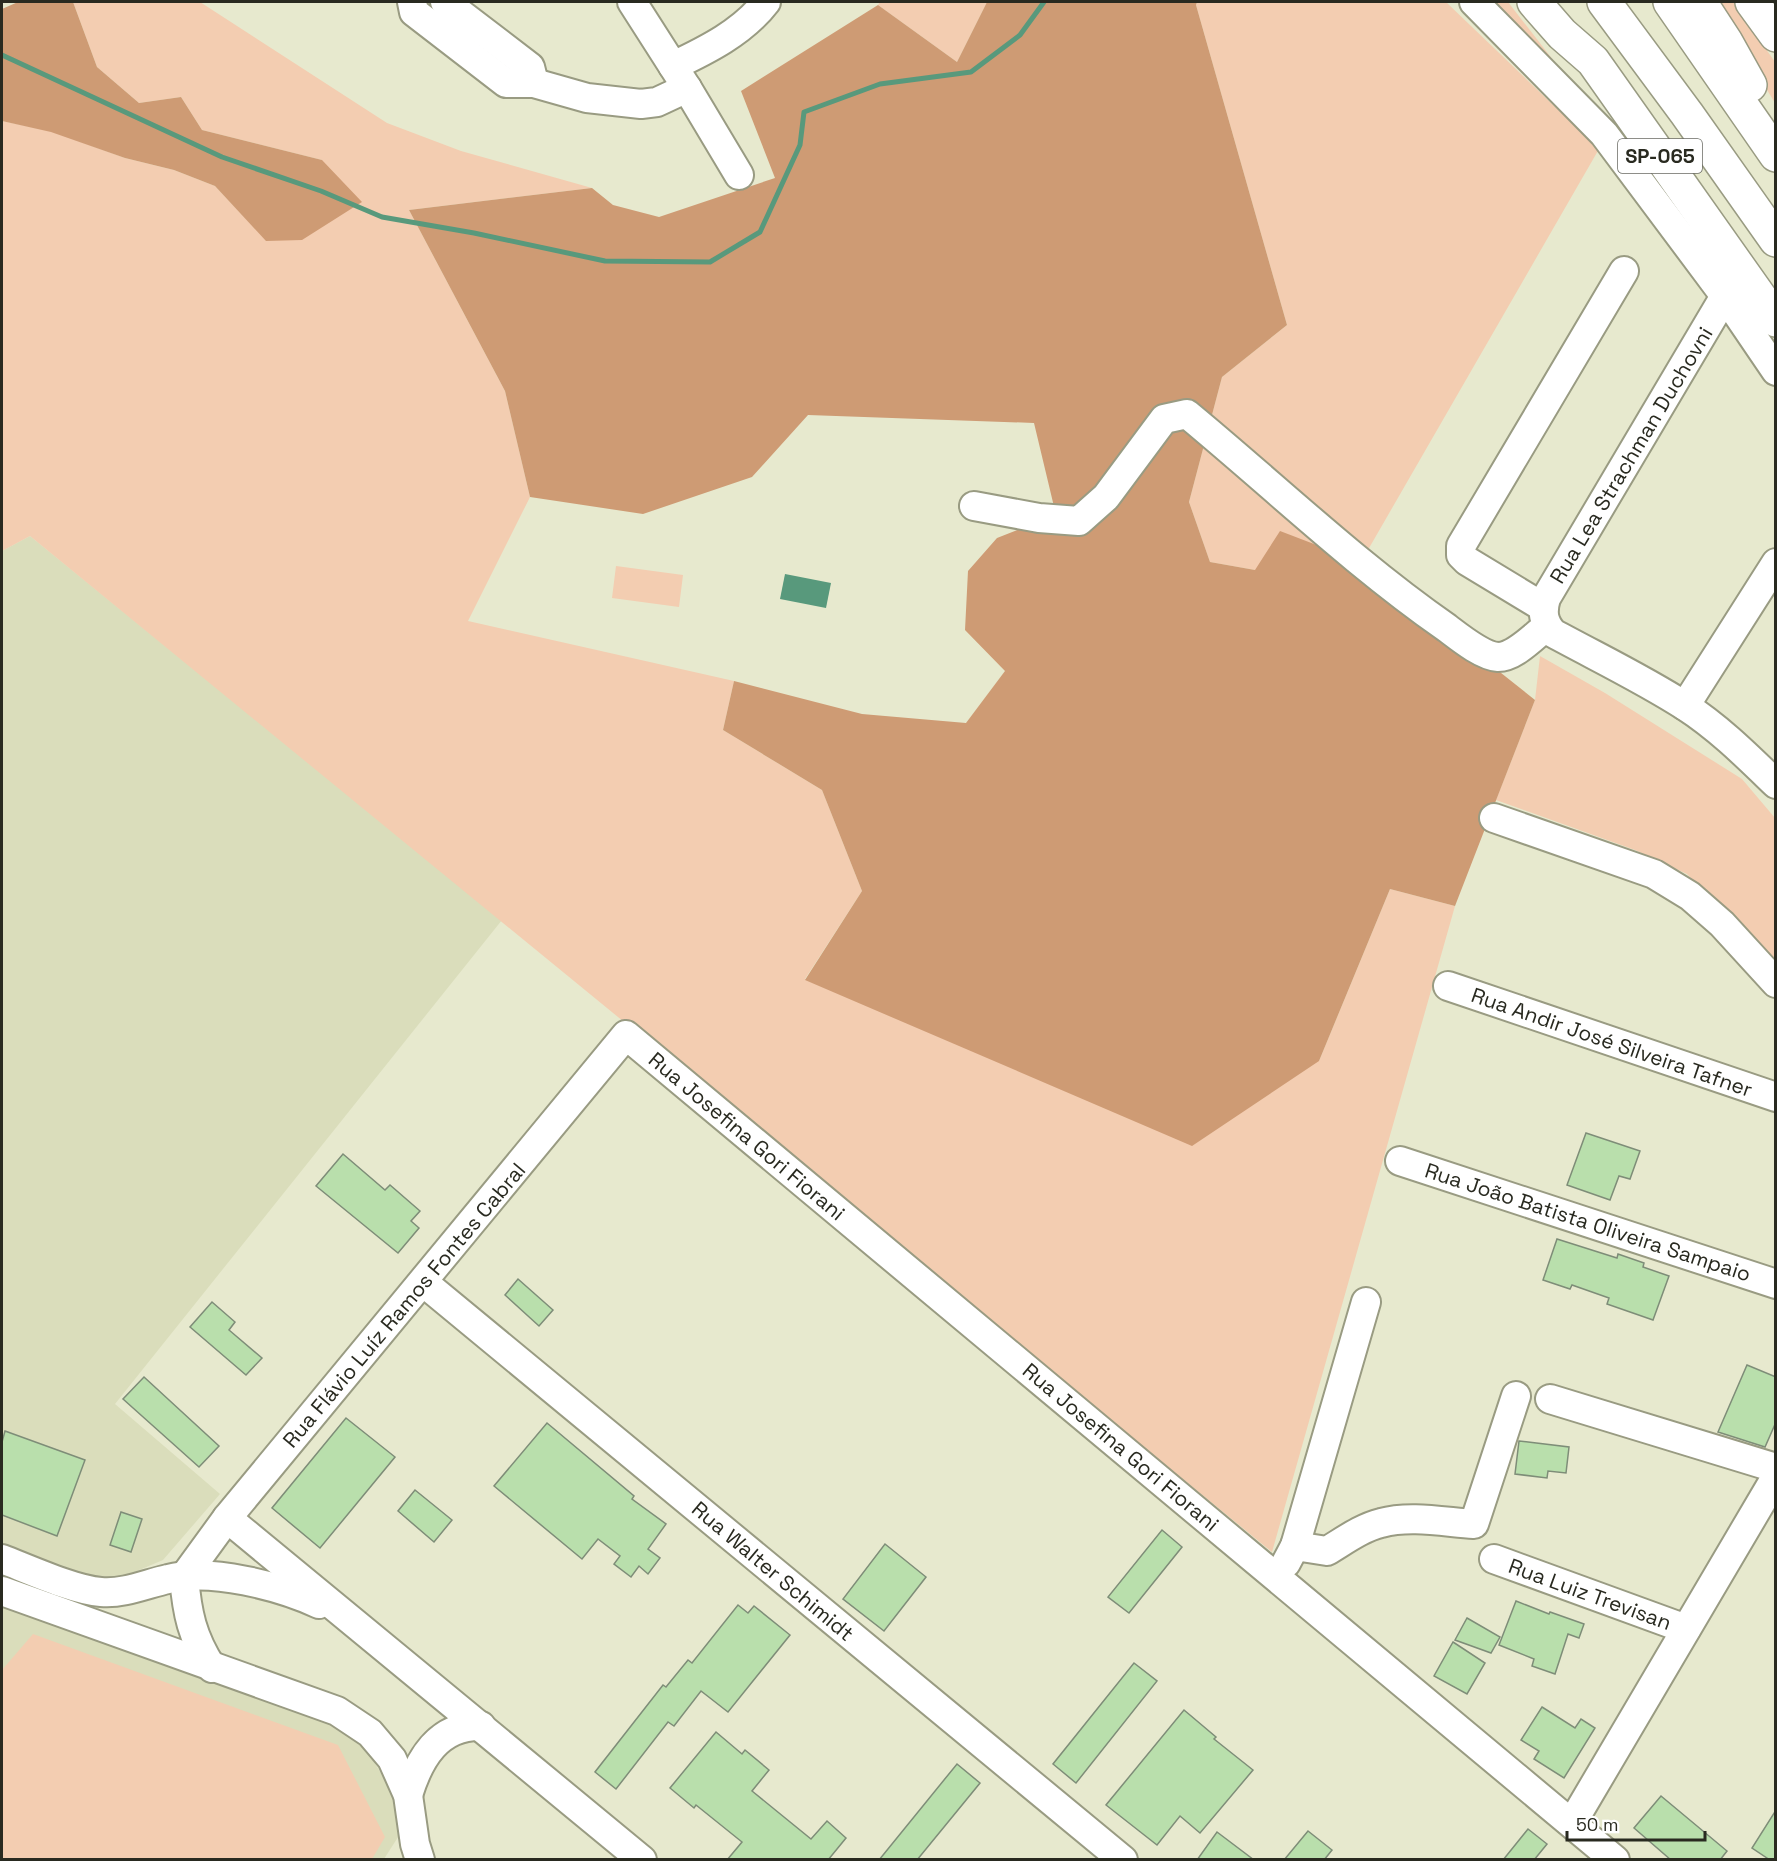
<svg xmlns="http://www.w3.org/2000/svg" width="1777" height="1861" viewBox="0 0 1777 1861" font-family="'Space Grotesk',sans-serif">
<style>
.built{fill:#daddbb}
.green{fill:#f3cdb1}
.forest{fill:#ce9b74}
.water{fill:#58997c}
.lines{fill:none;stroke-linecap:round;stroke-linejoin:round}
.stream{stroke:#58997c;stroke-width:5}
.building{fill:#b9dfac;stroke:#7e8d78;stroke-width:1.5}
.minor-casing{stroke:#999b82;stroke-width:32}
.highway-casing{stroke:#999b82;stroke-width:36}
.minor{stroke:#fff;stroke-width:28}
.highway{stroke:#fff;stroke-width:33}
.labels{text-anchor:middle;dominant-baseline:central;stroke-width:5;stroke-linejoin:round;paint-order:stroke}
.shield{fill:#fff;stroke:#696a63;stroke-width:1.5}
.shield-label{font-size:20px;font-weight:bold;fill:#292a20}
.street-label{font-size:21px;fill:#292a20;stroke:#fff}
</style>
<rect width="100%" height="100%" fill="#e7e9ce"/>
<path class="built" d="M30 536 502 920 115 1404 220 1494 163 1560 132 1573 103 1582 95 1637 330 1723 365 1747 390 1788 400 1834 384 1859 2 1860V551Z"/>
<g class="green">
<path d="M73 2H200L387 123 461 151 592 188 409 210 505 391 530 497 468 621 734 681 723 730 822 790 862 891 805 979 1319 1061 1390 889 1455 906 1272 1552 30 536 2 551V121L51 131 125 158 174 170 215 186 266 240 322 160 202 130 181 97 139 103 97 67Z"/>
<path d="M880 2H987L957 62 878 5Z"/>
<path d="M1197 2H1446L1599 149 1361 562 1255 570 1210 562 1189 502 1222 377 1287 325 1196 5Z"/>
<path d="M1491 2H1508L1553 60 1554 71Z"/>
<path d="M1714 2H1733L1775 62V103Z"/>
<path d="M616 566 683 575 679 607 612 598Z"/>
<path d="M1540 656 1605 693 1742 779 1775 818V968L1687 874 1635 850 1496 800 1535 700Z"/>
<path d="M33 1634 338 1745 385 1837 372 1859H2V1670Z"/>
</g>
<g class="forest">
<path d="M18 2H73L97 67 139 103 181 97 202 130 322 160 362 202 302 240 266 241 215 186 174 170 125 158 51 132 2 121V9Z"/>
<path d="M987 2H1197L1196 5 1287 325 1222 377 1189 502 1210 562 1255 570 1280 531 1361 562 1535 700 1455 906 1390 889 1319 1061 1192 1146 805 980 862 891 822 790 723 730 734 681 862 714 966 723 1005 671 965 630 968 571 997 538 1056 515 1034 423 808 415 752 477 643 514 530 497 505 391 409 210 592 188 613 205 659 217 775 178 741 91 878 5 957 62Z"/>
</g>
<path class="water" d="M785 574 831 583 826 608 780 599Z"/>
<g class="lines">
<path class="stream" d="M2 55 222 157 321 191 382 217 474 233 605 261 710 262 760 232 800 145 804 112 880 84 971 72 1020 35 1044 2"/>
</g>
<g class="building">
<path d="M1586 1133 1640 1151 1630 1179 1619 1176 1610 1200 1567 1185Z"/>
<path d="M343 1154 385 1190 390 1185 420 1211 411 1221 419 1228 398 1253 316 1186Z"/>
<path d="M1557 1239 1617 1258 1618 1254 1644 1263 1643 1267 1669 1276 1653 1320 1607 1304 1609 1298 1572 1285 1570 1289 1543 1280Z"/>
<path d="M518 1279 553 1310 539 1326 505 1295Z"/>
<path d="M212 1302 235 1322 229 1330 262 1358 246 1375 190 1327Z"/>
<path d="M1747 1365 1776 1377V1422L1765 1447 1718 1432Z"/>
<path d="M144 1377 219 1446 199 1467 123 1399Z"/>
<path d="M346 1418 395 1457 320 1548 272 1508Z"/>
<path d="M547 1423 634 1496 632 1499 666 1524 648 1549 660 1558 648 1574 639 1566 631 1577 614 1564 620 1556 598 1539 582 1559 494 1486Z"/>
<path d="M5 1431 85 1460 57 1536 2 1515V1442Z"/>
<path d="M1519 1441 1569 1447 1566 1473 1548 1471 1547 1478 1515 1474Z"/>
<path d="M415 1490 452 1520 434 1542 398 1511Z"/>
<path d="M121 1512 142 1519 131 1552 110 1545Z"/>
<path d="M1162 1530 1182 1547 1129 1613 1108 1597Z"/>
<path d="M885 1544 926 1577 884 1631 843 1599Z"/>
<path d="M1516 1601 1549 1614 1550 1612 1584 1624 1579 1638 1568 1634 1555 1674 1532 1666 1534 1659 1499 1645Z"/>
<path d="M738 1605 748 1613 754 1606 790 1635 728 1712 701 1691 674 1726 668 1722 616 1789 595 1772 663 1685 666 1687 688 1660 692 1663Z"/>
<path d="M1467 1618 1500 1637 1491 1653 1455 1640Z"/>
<path d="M1453 1642 1485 1663 1467 1694 1434 1676Z"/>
<path d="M1134 1663 1157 1681 1076 1783 1053 1764Z"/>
<path d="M1542 1707 1575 1728 1581 1719 1595 1728 1564 1778 1534 1759 1539 1751 1521 1740Z"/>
<path d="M1184 1710 1216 1737 1214 1739 1253 1770 1200 1833 1180 1816 1157 1845 1106 1805Z"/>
<path d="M716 1732 742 1754 745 1750 769 1770 752 1791 811 1839 827 1821 846 1838 828 1860H727L742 1842 696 1805 694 1808 670 1788Z"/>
<path d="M957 1764 980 1783 917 1860H879Z"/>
<path d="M1661 1796 1727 1851 1720 1860H1671L1634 1828Z"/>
<path d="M1776 1810V1860H1770L1752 1848Z"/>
<path d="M1528 1829 1547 1844 1534 1860H1503Z"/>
<path d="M1308 1831 1332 1850 1324 1860H1284Z"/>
<path d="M1217 1832 1254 1860H1197Z"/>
</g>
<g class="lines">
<defs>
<g id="minor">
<path d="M412 2 414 12 506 83H534L587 98 641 104 657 102 687 88"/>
<path d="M445 2 530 67 534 83"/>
<path d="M632 2 687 88 739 175"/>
<path d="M1474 2 1604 134 1725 296 1776 371"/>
<path d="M673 66C707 50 743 32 766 2"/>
<path d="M1725 296 1546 598C1542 612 1543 622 1553 633 1597 657 1643 679 1685 706 1719 728 1747 756 1776 784"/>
<path d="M974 506 1039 518 1079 521 1106 497 1164 419 1187 414C1273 485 1355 564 1447 628 1459 637 1482 656 1498 657 1515 657 1534 636 1547 626"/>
<path d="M1543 607 1467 561 1461 555V546L1624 271"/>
<path d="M1685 706 1776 563"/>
<path d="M1494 818 1654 874 1690 896 1722 924 1776 983"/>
<path d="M1448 986 1776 1097"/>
<path d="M1400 1161 1776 1284"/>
<path d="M423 1282 1123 1860"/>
<path d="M1550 1399 1776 1468"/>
<path d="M227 1518 642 1860"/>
<path d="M1295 1546 1327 1551C1344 1541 1361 1528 1381 1523 1410 1515 1444 1522 1474 1524L1516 1396"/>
<path d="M2 1559C28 1569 74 1590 101 1592 124 1594 146 1584 168 1579 211 1568 280 1586 319 1604"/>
<path d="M1494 1559 1686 1629"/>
<path d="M1286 1563 1295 1546 1366 1302"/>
<path d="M2 1591 337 1711 370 1733 392 1759 408 1795 415 1844 420 1860"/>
<path d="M212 1668C192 1637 187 1613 184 1577L227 1518 626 1035 1615 1860"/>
<path d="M408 1795C419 1759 438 1725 481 1726"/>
<path d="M1572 1823 1776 1477"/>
</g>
<g id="highway">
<path d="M1534 2 1562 34 1593 61 1776 320"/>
<path d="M1604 2 1687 114 1776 240"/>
<path d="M1670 2 1776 155"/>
<path d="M1700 2 1726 42 1750 85"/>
<path d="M1752 2 1776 35"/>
</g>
</defs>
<use href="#minor" class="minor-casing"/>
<use href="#highway" class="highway-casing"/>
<use href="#minor" class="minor"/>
<use href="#highway" class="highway"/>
</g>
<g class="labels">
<rect class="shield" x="1618" y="139" width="84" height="34" rx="4.5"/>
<g class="shield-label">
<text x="1660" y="156">SP-065</text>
</g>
<g class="street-label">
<text transform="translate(1631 455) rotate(-59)">Rua Lea Strachman Duchovni</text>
<text transform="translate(1612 1042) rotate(19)">Rua Andir José Silveira Tafner</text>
<text transform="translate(747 1136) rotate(40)">Rua Josefina Gori Fiorani</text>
<text transform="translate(1588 1222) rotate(18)">Rua João Batista Oliveira Sampaio</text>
<text transform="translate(404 1305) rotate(-50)">Rua Flávio Luíz Ramos Fontes Cabral</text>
<text transform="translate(1121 1447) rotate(40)">Rua Josefina Gori Fiorani</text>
<text transform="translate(773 1571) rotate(40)">Rua Walter Schimidt</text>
<text transform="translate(1590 1594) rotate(20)">Rua Luiz Trevisan</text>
</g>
</g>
<rect width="1777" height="1861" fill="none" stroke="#292a20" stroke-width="6"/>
<path d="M1567 1831v9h138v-9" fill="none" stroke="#292a20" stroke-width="3"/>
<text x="1576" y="1831" font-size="18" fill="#292a20" stroke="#ffffff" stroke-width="4.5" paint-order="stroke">50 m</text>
</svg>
